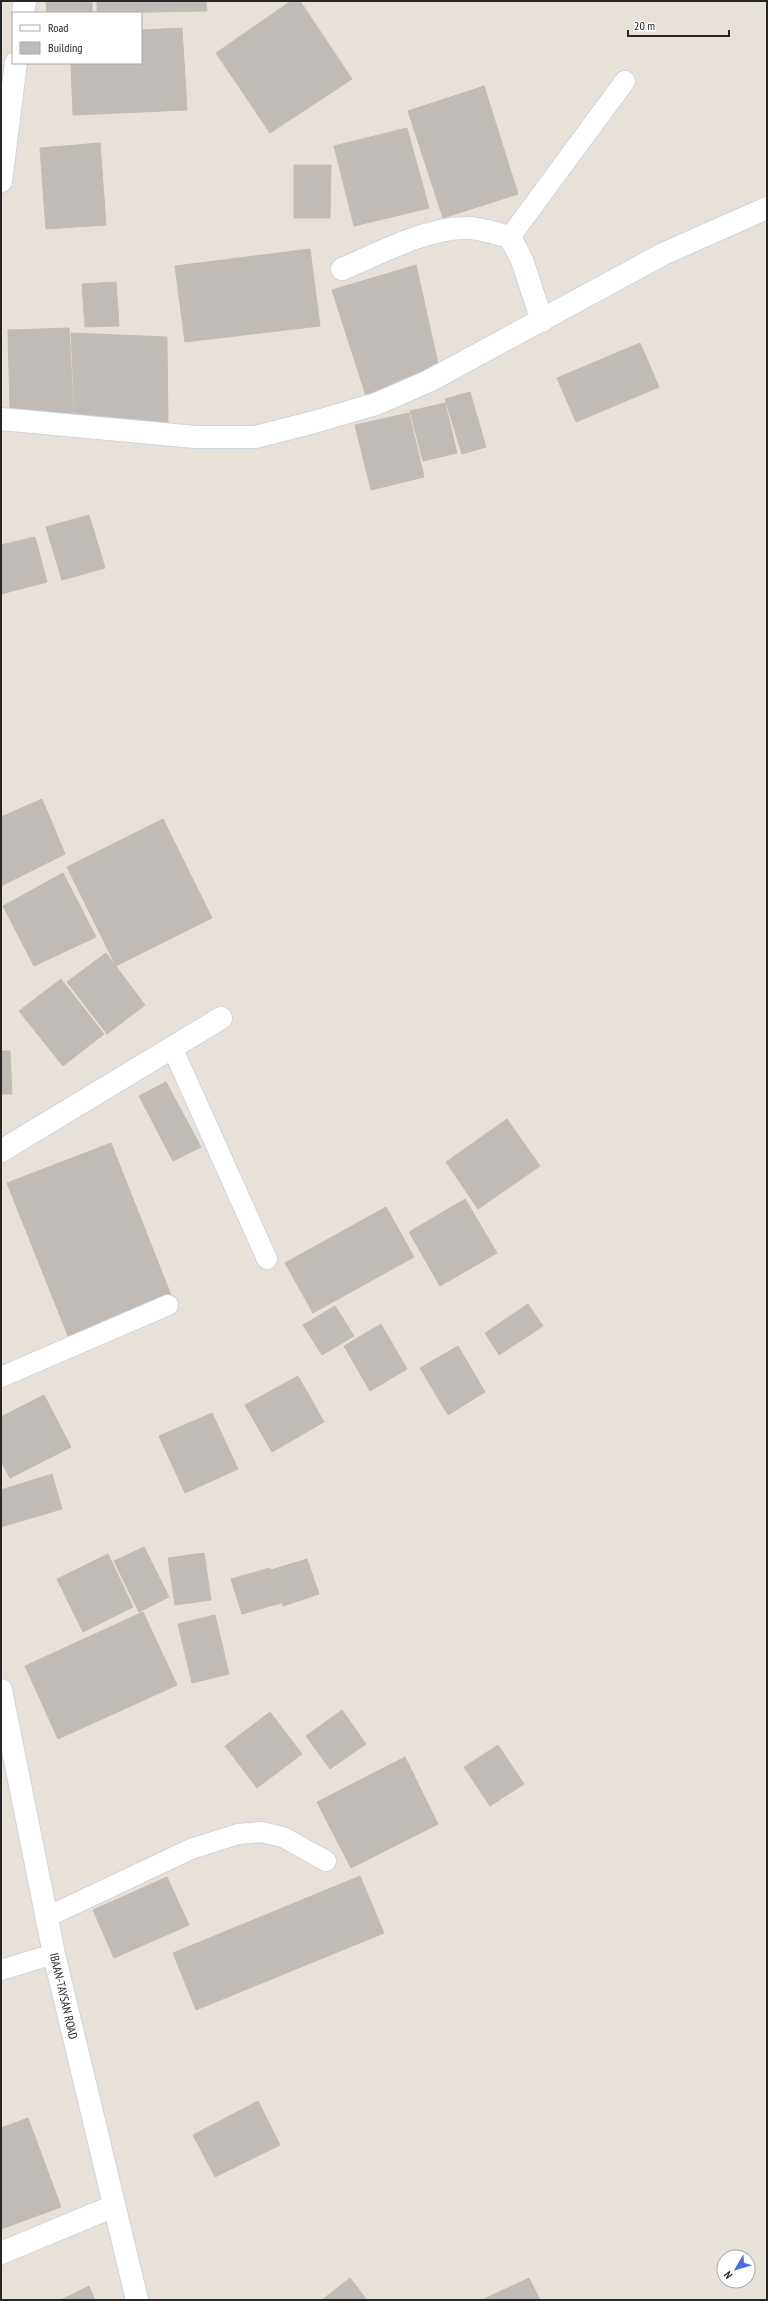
<svg xmlns="http://www.w3.org/2000/svg" width="768" height="2301" viewBox="0 0 768 2301" font-family="'PT Sans Narrow',sans-serif">
<style>
.building{fill:#c0bbb6;stroke:#c3bcb3}
.lines{fill:none;stroke-linecap:round;stroke-linejoin:round}
.lane-casing{stroke:#ced3df;stroke-width:22}
.street-casing{stroke:#ced3df;stroke-width:24}
.secondary-casing{stroke:#ced3df;stroke-width:24}
.lane{stroke:#fff;stroke-width:20}
.street{stroke:#fff;stroke-width:22}
.secondary{stroke:#fff;stroke-width:22}
.labels{text-anchor:middle;dominant-baseline:central;stroke-width:3.5;stroke-linejoin:round;paint-order:stroke}
.street-label{font-size:12px;fill:#272727;stroke:#fff}
</style>
<rect width="100%" height="100%" fill="#e8e1d9"/>
<g class="building">
<path d="M46 1H92V13H47Z"/>
<path d="M97 1H206L207 11 97 13Z"/>
<path d="M291 1H300L352 79 270 133 216 53Z"/>
<path d="M182 28 187 110 73 115 71 63H141V30Z"/>
<path d="M484 86 518 194 443 218 408 111Z"/>
<path d="M407 128 429 208 354 226 334 146Z"/>
<path d="M100 143 106 225 46 229 40 148Z"/>
<path d="M294 165H331L330 218H294Z"/>
<path d="M310 249 320 326 185 342 175 266Z"/>
<path d="M416 265 439 368 366 396 332 290Z"/>
<path d="M116 282 119 326 85 327 82 284Z"/>
<path d="M69 328 74 420 10 412 8 330Z"/>
<path d="M71 333 167 337 168 429 75 420Z"/>
<path d="M640 343 659 387 576 422 557 378Z"/>
<path d="M470 392 486 447 462 454 445 399Z"/>
<path d="M445 403 457 453 423 461 410 411Z"/>
<path d="M409 413 424 477 371 490 355 425Z"/>
<path d="M89 515 105 568 62 580 46 527Z"/>
<path d="M35 537 47 582 1 594V545Z"/>
<path d="M42 799 65 854 1 886V817Z"/>
<path d="M163 819 212 918 116 966 67 867Z"/>
<path d="M63 873 96 937 34 966 3 906Z"/>
<path d="M106 953 145 1005 107 1034 67 982Z"/>
<path d="M61 979 104 1034 63 1066 19 1011Z"/>
<path d="M1 1051H10L12 1094H1Z"/>
<path d="M166 1082 201 1147 173 1161 139 1096Z"/>
<path d="M507 1119 540 1166 478 1209 446 1162Z"/>
<path d="M111 1143 171 1295 68 1336 7 1183Z"/>
<path d="M465 1199 497 1253 440 1286 409 1232Z"/>
<path d="M386 1207 414 1257 313 1313 285 1263Z"/>
<path d="M528 1304 543 1326 499 1355 485 1333Z"/>
<path d="M335 1306 354 1336 322 1355 303 1325Z"/>
<path d="M381 1324 407 1369 370 1391 344 1346Z"/>
<path d="M458 1346 485 1392 448 1415 420 1368Z"/>
<path d="M298 1376 324 1422 272 1452 245 1405Z"/>
<path d="M44 1395 71 1447 10 1478 1 1461V1417Z"/>
<path d="M212 1413 238 1469 185 1493 159 1436Z"/>
<path d="M52 1474 62 1509 1 1527V1490Z"/>
<path d="M144 1547 169 1597 139 1612 114 1561Z"/>
<path d="M204 1553 211 1600 175 1605 168 1558Z"/>
<path d="M108 1554 133 1607 83 1632 57 1579Z"/>
<path d="M307 1559 319 1594 283 1606 271 1570Z"/>
<path d="M270 1568 281 1603 242 1614 231 1579Z"/>
<path d="M143 1612 177 1685 58 1739 25 1666Z"/>
<path d="M215 1615 229 1674 192 1683 178 1624Z"/>
<path d="M342 1710 366 1744 330 1769 306 1736Z"/>
<path d="M270 1712 302 1754 257 1788 225 1746Z"/>
<path d="M498 1745 524 1784 490 1806 464 1767Z"/>
<path d="M405 1757 438 1824 351 1868 317 1802Z"/>
<path d="M360 1876 384 1933 196 2010 173 1953Z"/>
<path d="M167 1877 189 1925 114 1958 93 1910Z"/>
<path d="M258 2101 280 2145 215 2177 193 2135Z"/>
<path d="M28 2118 61 2207 1 2229V2128Z"/>
<path d="M350 2278 367 2300H322Z"/>
<path d="M529 2278 540 2300H482Z"/>
<path d="M89 2286 95 2300H61Z"/>
</g>
<g class="lines">
<defs>
<g id="lane">
<path d="M510 237 625 81"/>
<path d="M172 1047 267 1259"/>
<path d="M1 1377 168 1305"/>
<path d="M47 1917 191 1849 238 1834 261 1832 283 1837 326 1861"/>
<path d="M1 1970 54 1954"/>
</g>
<g id="street">
<path d="M342 269C378 254 428 227 467 228 481 228 496 234 510 237L522 260 542 321"/>
<path d="M1 419 195 437H255L314 422 376 404 429 381 663 254 767 208"/>
<path d="M1 1151 221 1018"/>
<path d="M1 2253 114 2206"/>
</g>
<g id="secondary">
<path d="M23 13 25 1"/>
<path d="M1 181 16 63"/>
<path d="M1 1690 54 1954 137 2300"/>
</g>
</defs>
<use href="#lane" class="lane-casing"/>
<use href="#street" class="street-casing"/>
<use href="#secondary" class="secondary-casing"/>
<use href="#lane" class="lane"/>
<use href="#street" class="street"/>
<use href="#secondary" class="secondary"/>
</g>
<g class="labels">
<g class="street-label">
<text transform="translate(64 1996) rotate(77)">IBAAN-TAYSAN ROAD</text>
</g>
</g>
<rect width="768" height="2301" fill="none" stroke="#272727" stroke-width="4"/>
<rect x="12" y="12" width="130" height="52" fill="#ffffff" stroke="#a9a9a9"/>
<rect x="20" y="25" width="20" height="6" fill="#ffffff" stroke="#a9a9a9"/>
<text x="48" y="32" font-size="12" fill="#272727">Road</text>
<rect x="20" y="42" width="20" height="12" fill="#c0bbb6" stroke="#a9a9a9"/>
<text x="48" y="52" font-size="12" fill="#272727">Building</text>
<g transform="translate(736 2269) rotate(232)"><circle r="19" fill="#ffffff" stroke="#a9a9a9"/>
<path d="M0-3L7 15L0 10L-7 15Z" fill="#456ee9"/>
<text y="-6" font-size="11" font-weight="bold" text-anchor="middle" fill="#272727">N</text>
</g>
<path d="M628 30v6h101v-6" fill="none" stroke="#272727" stroke-width="2"/>
<text x="634" y="30" font-size="12" fill="#272727" stroke="#ffffff" stroke-width="3" paint-order="stroke">20 m</text>
</svg>
